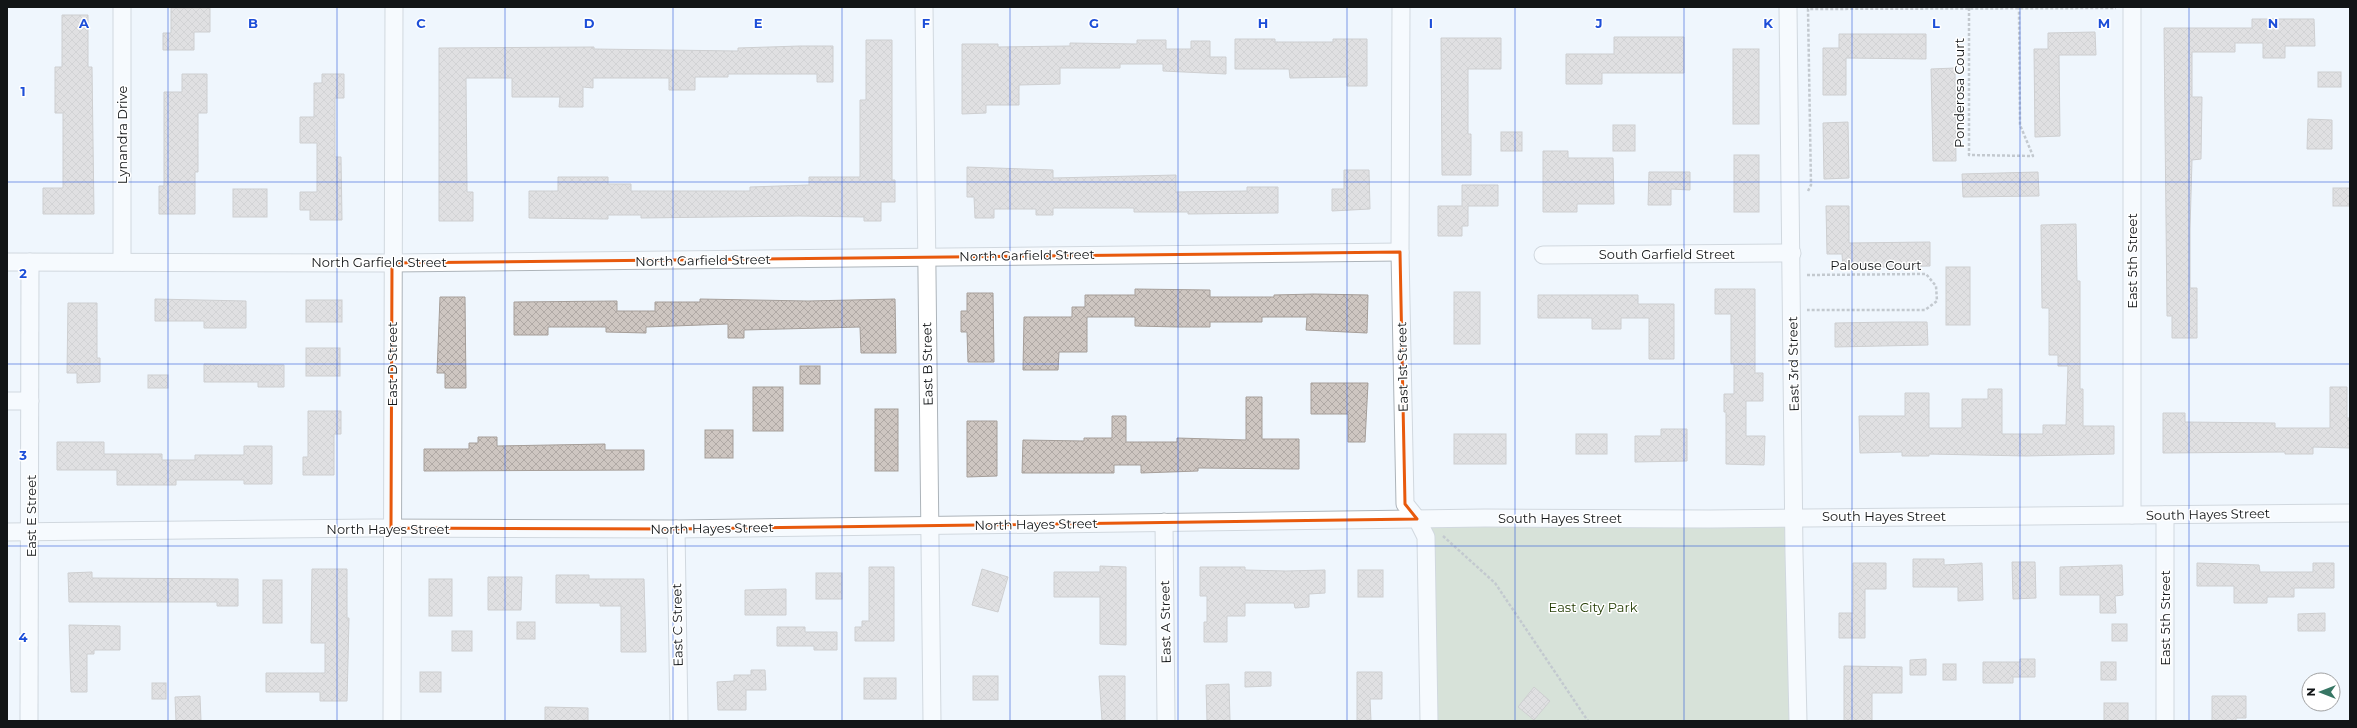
<svg xmlns="http://www.w3.org/2000/svg" width="2357" height="728" viewBox="0 0 2357 728" font-family="Montserrat,sans-serif">
<style>
.park{fill:#bbcbae}
.building{fill:url(#building-cross-hatch);stroke:#a69f9a}
.lines{fill:none;stroke-linecap:round;stroke-linejoin:round}
.minor-casing{stroke:#adb4ba;stroke-width:19}
.path{stroke:#8e9398;stroke-width:2.5;stroke-dasharray:3 2;stroke-linecap:butt}
.minor{stroke:#fff;stroke-width:17}
.marked{fill:none;stroke:#e8590c;stroke-width:3;stroke-linejoin:round}
.grid{fill:none;stroke:#1d4ed8;stroke-width:1;stroke-opacity:0.55}
.labels{text-anchor:middle;dominant-baseline:central;stroke-width:3;stroke-linejoin:round;paint-order:stroke}
.street-label{font-size:13px;fill:#121517;stroke:#fff}
.park-label{font-size:13px;fill:#243c04;stroke:#fff}
.grid-label{font-size:13px;text-anchor:middle;font-weight:bold;fill:#1d4ed8;stroke:#fff;stroke-width:3;stroke-linejoin:round;paint-order:stroke}
</style>
<defs>
<pattern id="building-cross-hatch" width="8" height="8" patternUnits="userSpaceOnUse"><rect width="8" height="8" fill="#cec6c1"/><path d="M0 0l8 8M0 8l8-8" fill="none" stroke="#b0a9a5"/></pattern>
</defs>
<rect width="100%" height="100%" fill="#eff6fd"/>
<path class="park" d="M1794 517 1798 721H1429L1417 519Z"/>
<g class="building">
<path d="M171 8H210V32H194V50H163V33H171Z"/>
<path d="M62 15H88V67H92L94 214H43V188H63V113H55V67H62Z"/>
<path d="M2252 19H2314L2315 46H2285V58H2263V43H2235V52H2192V97H2202L2201 159 2192 160 2190 229V288H2197V338H2172V316H2167L2164 28H2252Z"/>
<path d="M2095 32 2096 55H2059L2060 136 2035 137 2034 49H2048V33Z"/>
<path d="M1839 34H1926V59L1846 58V95H1823V48H1839Z"/>
<path d="M1614 37H1684V73H1602V84H1566V54H1614Z"/>
<path d="M1441 38H1501V69H1468V134H1471V175H1442Z"/>
<path d="M1235 39H1275V42H1333V39H1367V86H1347V77L1290 78 1289 69H1235Z"/>
<path d="M866 40H892V180H895V202H881V221H864V217L799 216 641 218V215H608V219L529 218V191H558V177H608V184H631V191H750V187L809 185V177H860V100H866Z"/>
<path d="M1137 40H1166V49H1191V41H1210V57H1226V74L1163 71V64H1120V68H1060V84L1019 85V105H986V113L962 114V44H998V47L1070 46V43L1137 44Z"/>
<path d="M800 46H833V82H817V74H728V77H695V90H669V78H593V88L583 87V107H559L560 97H512V78H466L467 192H473V221H439V48L594 47V49L738 51V48Z"/>
<rect x="1733" y="49" width="26" height="75"/>
<path d="M1955 68 1956 161H1933L1931 69Z"/>
<rect x="2318" y="72" width="23" height="15"/>
<path d="M182 74H207V113H198V172H195V214H159V186H164V92H182Z"/>
<path d="M322 74H344V98H335V157H341L342 220H310V210H300V192H317V143H300V117H314V83H322Z"/>
<path d="M2308 119 2332 120V149H2307Z"/>
<path d="M1848 122 1849 178 1824 179 1823 123Z"/>
<rect x="1613" y="125" width="22" height="26"/>
<rect x="1501" y="132" width="21" height="19"/>
<path d="M1543 151H1568V158H1613L1614 204H1577V212H1543Z"/>
<rect x="1734" y="155" width="25" height="57"/>
<path d="M967 167 1053 170V178L1176 175V192L1247 191V187H1278V213L1188 214V212H1134V208H1053V215H1036V209H994V218H975L974 197H967Z"/>
<path d="M1344 170H1369L1370 209 1332 211V189H1344Z"/>
<path d="M1649 172H1690V190L1671 189V205H1648Z"/>
<path d="M2038 172 2039 196 1963 197 1962 174Z"/>
<path d="M1462 185H1498V206H1468V226H1462V236H1438V206H1462Z"/>
<rect x="2333" y="188" width="17" height="18"/>
<rect x="233" y="189" width="34" height="28"/>
<path d="M1826 206H1849V243L1930 242V266L1843 268 1842 254H1827Z"/>
<path d="M2076 224 2077 281H2080V389H2083V426H2114V454L2026 456 1929 454V456H1902V452L1860 453 1859 416H1905V393H1929V428H1962V399H1988V389H2002V434H2043V425H2066L2068 366H2058V355H2049V308H2042L2041 225Z"/>
<rect x="1946" y="267" width="24" height="58"/>
<path d="M1135 289 1210 290V297H1274V295L1314 294 1368 295 1367 333 1306 330 1307 317H1262V322H1210V327H1179L1135 326V317H1087V352H1059L1058 370H1023L1024 317H1072V307H1085V295H1135Z"/>
<path d="M1715 289H1755V373H1763V401H1746V436H1765L1764 465 1726 464V412H1724V394H1734V364H1731V314H1715Z"/>
<rect x="1454" y="292" width="26" height="52"/>
<path d="M967 293H993L994 362H968L967 332H961V311H967Z"/>
<path d="M1538 295H1638V304H1674V359H1649V318H1621V329H1592V318H1538Z"/>
<path d="M440 297H465L466 388H445V373H437Z"/>
<path d="M155 299 246 301V328H204V321H155Z"/>
<path d="M700 299 808 301 895 299 896 353H861L860 327 744 330V338H728V324L646 327V333L606 332V327H548V335H514V302L617 301V311H655V302H700Z"/>
<rect x="306" y="300" width="36" height="22"/>
<path d="M68 303H97V358H100V382L77 383V373H67Z"/>
<path d="M1893 322H1927L1928 345 1835 347V323Z"/>
<rect x="306" y="348" width="34" height="28"/>
<path d="M204 364 284 365V387H258V382H204Z"/>
<rect x="800" y="366" width="20" height="18"/>
<rect x="148" y="375" width="20" height="13"/>
<path d="M1311 383H1368L1365 442H1348V414H1311Z"/>
<rect x="753" y="387" width="30" height="44"/>
<path d="M2330 387H2347V418H2350V448L2313 447V454H2285V452L2163 453V413H2185V422L2275 423V428H2330Z"/>
<path d="M1246 397H1262V439H1299V469L1198 468V471L1141 473V465H1114V473H1022L1023 440 1084 441V438H1112V416H1126V442H1177V438L1246 440Z"/>
<rect x="875" y="409" width="23" height="62"/>
<path d="M308 411H341V434H334V475H303V457H308Z"/>
<path d="M967 421H997V476L967 477Z"/>
<path d="M1661 429H1687V461L1635 462V436H1661Z"/>
<rect x="705" y="430" width="28" height="28"/>
<rect x="1454" y="434" width="52" height="30"/>
<rect x="1576" y="434" width="31" height="20"/>
<path d="M478 437H497V446L605 444V450H644V470L424 471V449H469V443H478Z"/>
<path d="M57 442H104V454H162V460H195V455H244V446H272V484H244V480H176V485H117V470H57Z"/>
<path d="M1913 559H1944V565L1982 563 1983 600 1958 601V587H1913Z"/>
<path d="M2012 562H2035L2036 598 2013 599Z"/>
<path d="M1853 563H1886V589H1865V638H1839V613H1853Z"/>
<path d="M2197 563 2259 565 2260 572H2313V563H2334V588H2294V597H2267V603H2234V586H2197Z"/>
<path d="M2122 565 2123 595 2115 596 2116 613H2100V595H2060V567Z"/>
<path d="M1100 566 1126 567V645L1100 644V597H1054V572H1100Z"/>
<path d="M869 567H894V641H855V627H862V621H869Z"/>
<path d="M1200 567H1245V570L1286 571 1325 570V593L1309 594V607L1295 608 1294 603H1245V616H1227V642H1204V622H1207V596H1200Z"/>
<path d="M312 569H347V618H349L347 701H320V692H266V673H325V643H311Z"/>
<path d="M982 569 1008 577 998 612 972 605Z"/>
<rect x="1358" y="570" width="25" height="27"/>
<path d="M92 572V578L238 579V606H217V602H69L68 573Z"/>
<rect x="816" y="573" width="26" height="26"/>
<path d="M556 575H589V579H644L646 652H621V606H600V603H556Z"/>
<path d="M488 577H522L521 610H488Z"/>
<rect x="429" y="579" width="23" height="37"/>
<rect x="263" y="580" width="19" height="43"/>
<path d="M786 589V615H745V590Z"/>
<path d="M2325 613V631H2298V614Z"/>
<rect x="517" y="622" width="18" height="17"/>
<rect x="2112" y="624" width="15" height="17"/>
<path d="M69 625 120 626V650H94V654H87V692H71Z"/>
<path d="M777 627H805V632H837V650H814V646H777Z"/>
<rect x="452" y="631" width="20" height="20"/>
<path d="M1926 659V675H1910V660Z"/>
<path d="M2020 659H2035V677H2013V683H1983V662H2020Z"/>
<rect x="2101" y="662" width="15" height="18"/>
<rect x="1943" y="664" width="13" height="16"/>
<path d="M1844 666 1902 667V693H1872V721H1844Z"/>
<path d="M751 670H765L766 690H746V710H718L717 682 734 681V675H751Z"/>
<rect x="420" y="672" width="21" height="20"/>
<path d="M1245 672H1271V686L1245 687Z"/>
<path d="M1357 672H1382V699H1370L1371 721H1357Z"/>
<rect x="973" y="676" width="25" height="24"/>
<path d="M1099 676H1125V721H1102Z"/>
<rect x="864" y="678" width="32" height="21"/>
<rect x="152" y="683" width="14" height="16"/>
<path d="M1229 684 1230 721H1207L1206 685Z"/>
<path d="M1534 687 1550 701 1534 720 1518 707Z"/>
<path d="M200 696 201 721H176L175 697Z"/>
<path d="M2212 696H2246V718H2236V721H2212Z"/>
<rect x="2104" y="703" width="24" height="18"/>
<path d="M545 707 588 708V721H545Z"/>
</g>
<g class="lines">
<defs>
<g id="minor">
<path d="M122 7V262"/>
<path d="M924 7 932 721"/>
<path d="M1401 7 1400 252 1405 504 1417 519 1426 537 1429 721"/>
<path d="M1788 7 1794 553 1798 721"/>
<path d="M1543 255 1792 253"/>
<path d="M7 262 392 263 1400 252"/>
<path d="M7 401H30"/>
<path d="M2132 515V7"/>
<path d="M2165 515V721"/>
<path d="M1164 522 1166 721"/>
<path d="M676 529 679 721"/>
<path d="M7 532 374 528 676 529 1485 518 1710 519 2350 513"/>
<path d="M29 721 30 262"/>
<path d="M392 721 394 7"/>
</g>
</defs>
<use href="#minor" class="minor-casing"/>
<g class="path">
<path d="M1969 8V155L2033 156 2020 125 2019 8"/>
<path d="M1808 191 1811 185 1808 9 2116 8"/>
<path d="M1807 275 1926 274 1936 286 1937 301 1925 310H1807"/>
<path d="M1443 536 1495 583 1588 721"/>
</g>
<use href="#minor" class="minor"/>
</g>
<path d="M0 0H2357V728H0ZM1400 252 1405 504 1417 519 676 529 391 528 392 263Z" fill="#eff6fd" fill-opacity=".55" fill-rule="evenodd"/>
<path class="marked" d="M1400 252 1405 504 1417 519 676 529 391 528 392 263Z"/>
<path class="grid" d="M168 7V721M337 7V721M505 7V721M673 7V721M842 7V721M1010 7V721M1178 7V721M1347 7V721M1515 7V721M1684 7V721M1852 7V721M2020 7V721M2189 7V721M7 182H2350M7 364H2350M7 546H2350"/>
<g class="labels">
<g class="street-label">
<text transform="translate(1959 93) rotate(-90)">Ponderosa Court</text>
<text transform="translate(122 135) rotate(-90)">Lynandra Drive</text>
<text x="1667" y="254">South Garfield Street</text>
<text transform="translate(1027 255) rotate(-1)">North Garfield Street</text>
<text transform="translate(703 260) rotate(-1)">North Garfield Street</text>
<text transform="translate(2132 261) rotate(-90)">East 5th Street</text>
<text x="379" y="262">North Garfield Street</text>
<text x="1876" y="265">Palouse Court</text>
<text transform="translate(392 364) rotate(-90)">East D Street</text>
<text transform="translate(927 364) rotate(-91)">East B Street</text>
<text transform="translate(1793 364) rotate(-91)">East 3rd Street</text>
<text transform="translate(1402 367) rotate(-91)">East 1st Street</text>
<text transform="translate(2208 514) rotate(-1)">South Hayes Street</text>
<text transform="translate(31 516) rotate(-90)">East E Street</text>
<text x="1884" y="516">South Hayes Street</text>
<text x="1560" y="518">South Hayes Street</text>
<text transform="translate(1036 524) rotate(-1)">North Hayes Street</text>
<text transform="translate(712 528) rotate(-1)">North Hayes Street</text>
<text x="388" y="529">North Hayes Street</text>
<text transform="translate(2165 618) rotate(-90)">East 5th Street</text>
<text transform="translate(1165 622) rotate(-91)">East A Street</text>
<text transform="translate(677 625) rotate(-91)">East C Street</text>
</g>
<g class="park-label">
<text x="1593" y="607">East City Park</text>
</g>
</g>
<g class="grid-label">
<text x="84" y="28">A</text>
<text x="253" y="28">B</text>
<text x="421" y="28">C</text>
<text x="589" y="28">D</text>
<text x="758" y="28">E</text>
<text x="926" y="28">F</text>
<text x="1094" y="28">G</text>
<text x="1263" y="28">H</text>
<text x="1431" y="28">I</text>
<text x="1599" y="28">J</text>
<text x="1768" y="28">K</text>
<text x="1936" y="28">L</text>
<text x="2104" y="28">M</text>
<text x="2273" y="28">N</text>
<text x="23" y="96">1</text>
<text x="23" y="278">2</text>
<text x="23" y="460">3</text>
<text x="23" y="642">4</text>
</g>
<rect width="2357" height="728" fill="none" stroke="#121517" stroke-width="16"/>
<g transform="translate(2321 692) rotate(270)"><circle r="19" fill="#ffffff" stroke="#a0a1a2"/>
<path d="M0-3L7 15L0 10L-7 15Z" fill="#377664"/>
<text y="-6" font-size="11" font-weight="bold" text-anchor="middle" fill="#121517">N</text>
</g>
</svg>
